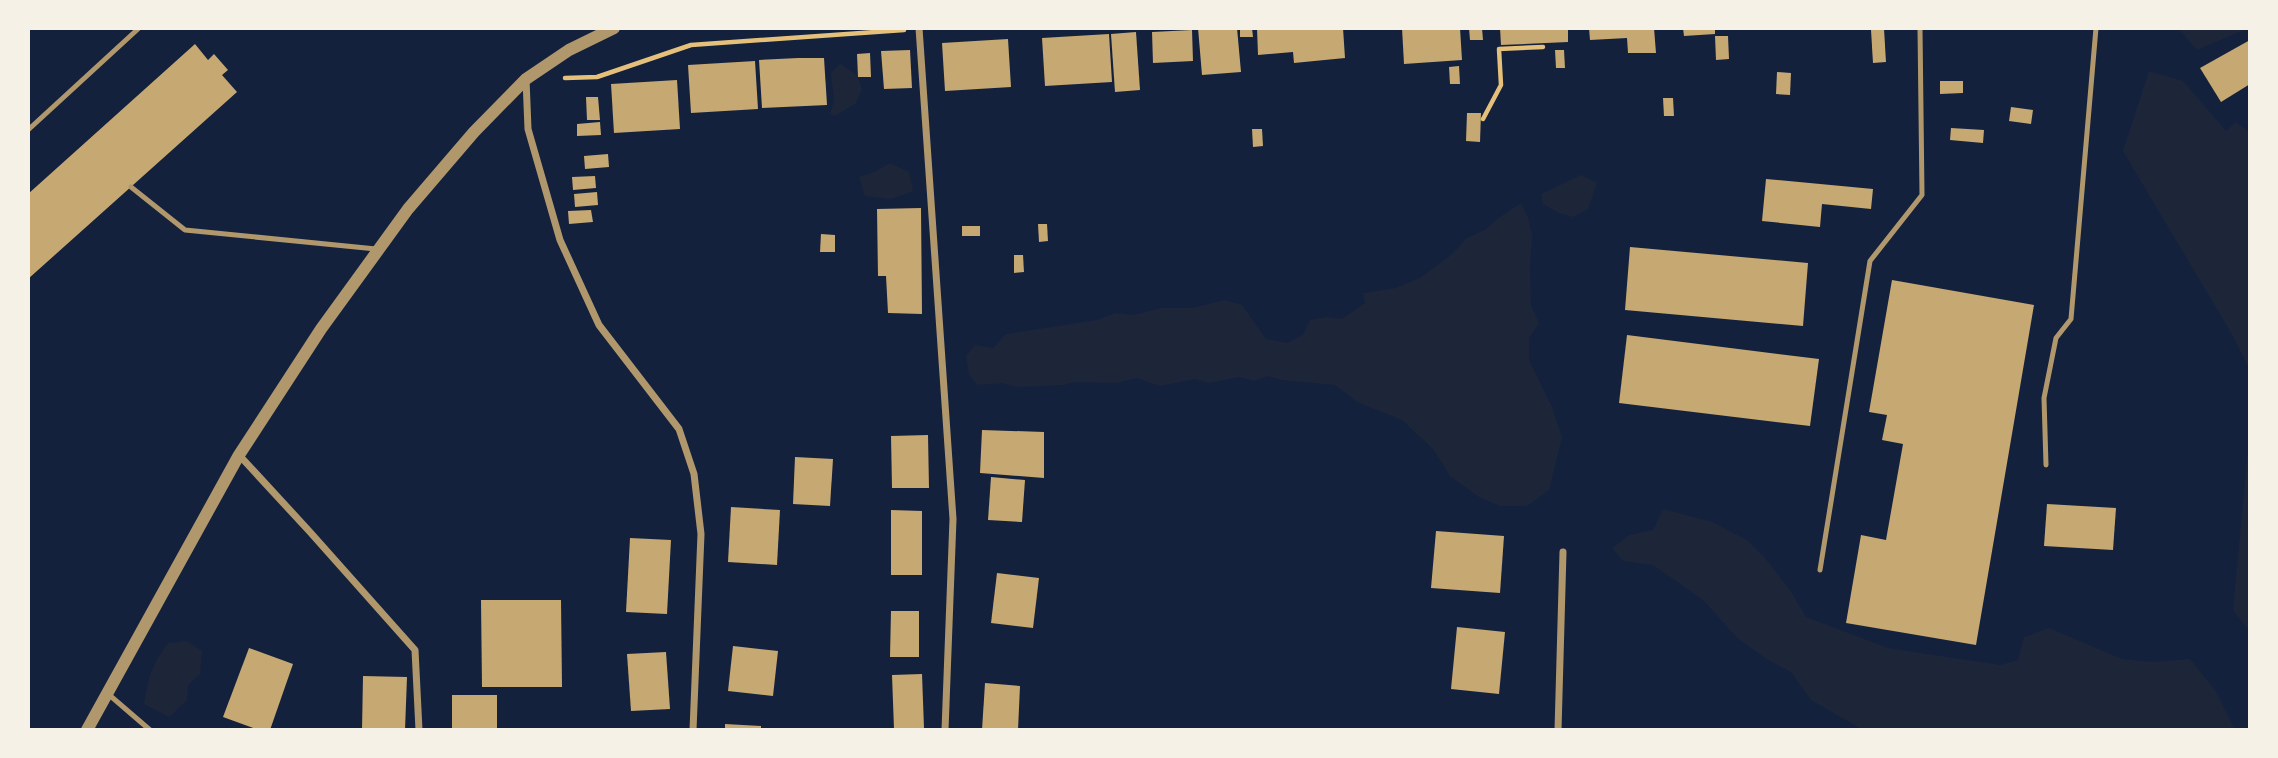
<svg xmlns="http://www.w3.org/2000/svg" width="2278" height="758" viewBox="0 0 2278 758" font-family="Merriweather,serif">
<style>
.green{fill:#1d2539}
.building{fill:#c6a872}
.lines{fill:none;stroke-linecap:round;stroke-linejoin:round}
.path{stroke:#e5c07b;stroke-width:4.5}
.service{stroke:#b1986c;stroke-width:5}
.minor{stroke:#b1986c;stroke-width:7}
.tertiary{stroke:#b1986c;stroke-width:12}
</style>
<rect width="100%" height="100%" fill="#14213d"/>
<g class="green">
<path d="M2178 28H2248L2197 50Z"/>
<path d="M840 64 857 75 862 89 856 103 835 116 830 114 834 101 831 73Z"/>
<path d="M2149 71 2183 81 2226 131 2236 122 2250 133V370L2233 336 2123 151Z"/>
<path d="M890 163 909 172 913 191 891 199 865 196 859 177 875 172Z"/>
<path d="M1581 175 1597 183 1588 209 1573 217 1559 213 1543 204 1541 194Z"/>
<path d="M1521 203 1528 218 1532 235 1530 267 1531 305 1539 323 1529 338V360L1552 407 1562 437 1549 490 1527 506H1500L1479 497 1450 476 1433 449 1402 420 1357 402 1335 385 1281 380 1267 376 1254 381 1239 377 1209 383 1195 379 1160 386 1137 378 1116 383 1075 382 1064 385 1017 387 1002 383 977 385 969 375 966 356 975 345 993 348 1006 334 1097 320 1116 313 1134 315 1162 308H1193L1225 300 1242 305 1266 339 1287 343 1303 335 1310 320 1326 317 1342 319 1365 303 1363 293 1396 288 1420 278 1451 255 1467 238 1485 230 1497 219Z"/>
<path d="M2250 430V632L2233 610Z"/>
<path d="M1663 509 1712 522 1747 540 1765 558 1790 590 1806 617 1888 648 2000 665 2018 660 2024 637 2049 628 2122 659 2154 662 2190 659 2215 690 2235 730H1863L1811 700 1791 672 1768 660 1737 638 1704 601 1682 585 1653 565 1623 561 1612 548 1630 535 1653 530Z"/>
<path d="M187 641 202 651 200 674 188 685 187 700 169 717 144 704C149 675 151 667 168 643Z"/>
</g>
<g class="building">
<path d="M1198 28H1237L1241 72 1202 75Z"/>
<path d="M1240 28H1252L1253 37H1240Z"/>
<path d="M1257 28H1343L1345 58 1294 63 1293 52 1258 55Z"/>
<path d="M1402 28H1460L1462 60 1404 64Z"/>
<path d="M1469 28H1482L1483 40H1470Z"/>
<path d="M1500 28H1568V42L1501 45Z"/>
<path d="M1589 28H1654L1656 53H1628L1627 38 1590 40Z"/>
<path d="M1683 28H1715V34L1684 36Z"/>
<path d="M1884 29 1886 62 1873 63 1871 30Z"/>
<path d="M1192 30 1193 61 1153 63 1152 32Z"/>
<path d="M1136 32 1140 90 1115 92 1111 34Z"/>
<path d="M1109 34 1112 82 1045 86 1042 38Z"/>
<path d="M1715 36H1728L1729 59 1716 60Z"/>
<path d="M1008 39 1011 87 945 91 942 43Z"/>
<path d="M2250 40V84L2221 102 2200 68Z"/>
<path d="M195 44 208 60 214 54 228 70 222 75 237 92 28 279V194Z"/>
<path d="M910 50 912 88 884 89 881 51Z"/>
<path d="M1555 50H1564L1565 68H1556Z"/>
<path d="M870 53 871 77H858L857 54Z"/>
<path d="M798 58H824L827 105 762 108 759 60Z"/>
<path d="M755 61 758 109 691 113 688 65Z"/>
<path d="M1459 66 1460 84H1450L1449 67Z"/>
<path d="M1777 72 1791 73 1790 95 1776 94Z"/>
<path d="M677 80 680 129 614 133 611 84Z"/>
<path d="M1940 81H1963V93L1940 94Z"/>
<path d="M586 97H598L600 120H587Z"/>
<path d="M1663 98H1673L1674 116H1664Z"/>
<path d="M2011 107 2033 110 2031 124 2009 121Z"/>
<path d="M1467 113H1481L1480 142 1466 141Z"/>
<path d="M600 122 601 135 577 136V124Z"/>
<path d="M1951 128 1984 130 1983 143 1950 140Z"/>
<path d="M1252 129H1262L1263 146 1253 147Z"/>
<path d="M608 154 609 167 585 169 584 156Z"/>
<path d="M595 176 596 188 573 190 572 177Z"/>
<path d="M1766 179 1873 189 1871 209 1822 204 1820 227 1762 221Z"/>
<path d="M597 192 598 205 575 207 574 194Z"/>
<path d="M921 208 922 314 888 313 886 276H878L877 209Z"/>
<path d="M591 210 593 222 569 224 568 211Z"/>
<path d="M1038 224H1047L1048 241 1039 242Z"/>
<rect x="962" y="226" width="18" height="10"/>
<path d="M821 234 835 235V252H820Z"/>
<path d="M1630 247 1808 263 1803 326 1625 310Z"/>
<path d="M1014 255H1023L1024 272 1014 273Z"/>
<path d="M1892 280 2034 305 1976 645 1846 623 1861 535 1886 540 1903 444 1882 440 1887 415 1869 412Z"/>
<path d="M1627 335 1819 359 1810 426 1619 403Z"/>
<path d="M982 430 1044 432V478L980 473Z"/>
<path d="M928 435 929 488H892L891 436Z"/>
<path d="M795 457 833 459 830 506 793 504Z"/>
<path d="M991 477 1025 480 1022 522 988 520Z"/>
<path d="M2047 504 2116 508 2113 550 2044 546Z"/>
<path d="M731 507 780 510 777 565 728 562Z"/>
<path d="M891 510 922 511V575H891Z"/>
<path d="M1436 531 1504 536 1500 593 1431 588Z"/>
<path d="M630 538 671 540 667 614 626 612Z"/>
<path d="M997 573 1039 578 1033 628 991 623Z"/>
<path d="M481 600H561L562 687H482Z"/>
<path d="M891 611H919V657H890Z"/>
<path d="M1457 627 1505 632 1499 694 1451 689Z"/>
<path d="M733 646 778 651 773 696 728 691Z"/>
<path d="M249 648 293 664 270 730H259L223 717Z"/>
<path d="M666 652 670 709 631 711 627 654Z"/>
<path d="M922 674 924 728 894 729 892 675Z"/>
<path d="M363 676 407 677 405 730H362Z"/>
<path d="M985 683 1020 686 1018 730H982Z"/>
<rect x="452" y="695" width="45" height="35"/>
<path d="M725 724 761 726V730H725Z"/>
</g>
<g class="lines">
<g class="path">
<path d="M565 78 597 77 691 45 904 30"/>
<path d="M1483 119 1501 85 1499 49 1543 47"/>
</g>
<g class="service">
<path d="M28 130 139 28"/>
<path d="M131 187 185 230 376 249"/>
<path d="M2046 465 2044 398 2056 338 2071 319 2096 28"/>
<path d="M1820 570 1870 261 1922 195 1920 28"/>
<path d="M107 693 150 730"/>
</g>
<g class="minor">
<path d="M919 28 953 519 945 730"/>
<path d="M526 79 528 129 560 240 599 325 679 429 694 474 701 534 693 730"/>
<path d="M239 455 310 532 415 650 419 730"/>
<path d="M1558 730 1563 552"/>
</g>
<path class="tertiary" d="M87 730 239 455 321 329 408 209 474 132 526 79 569 50 614 28"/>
</g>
<rect width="2278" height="758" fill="none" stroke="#f6f1e7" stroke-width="60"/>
</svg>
